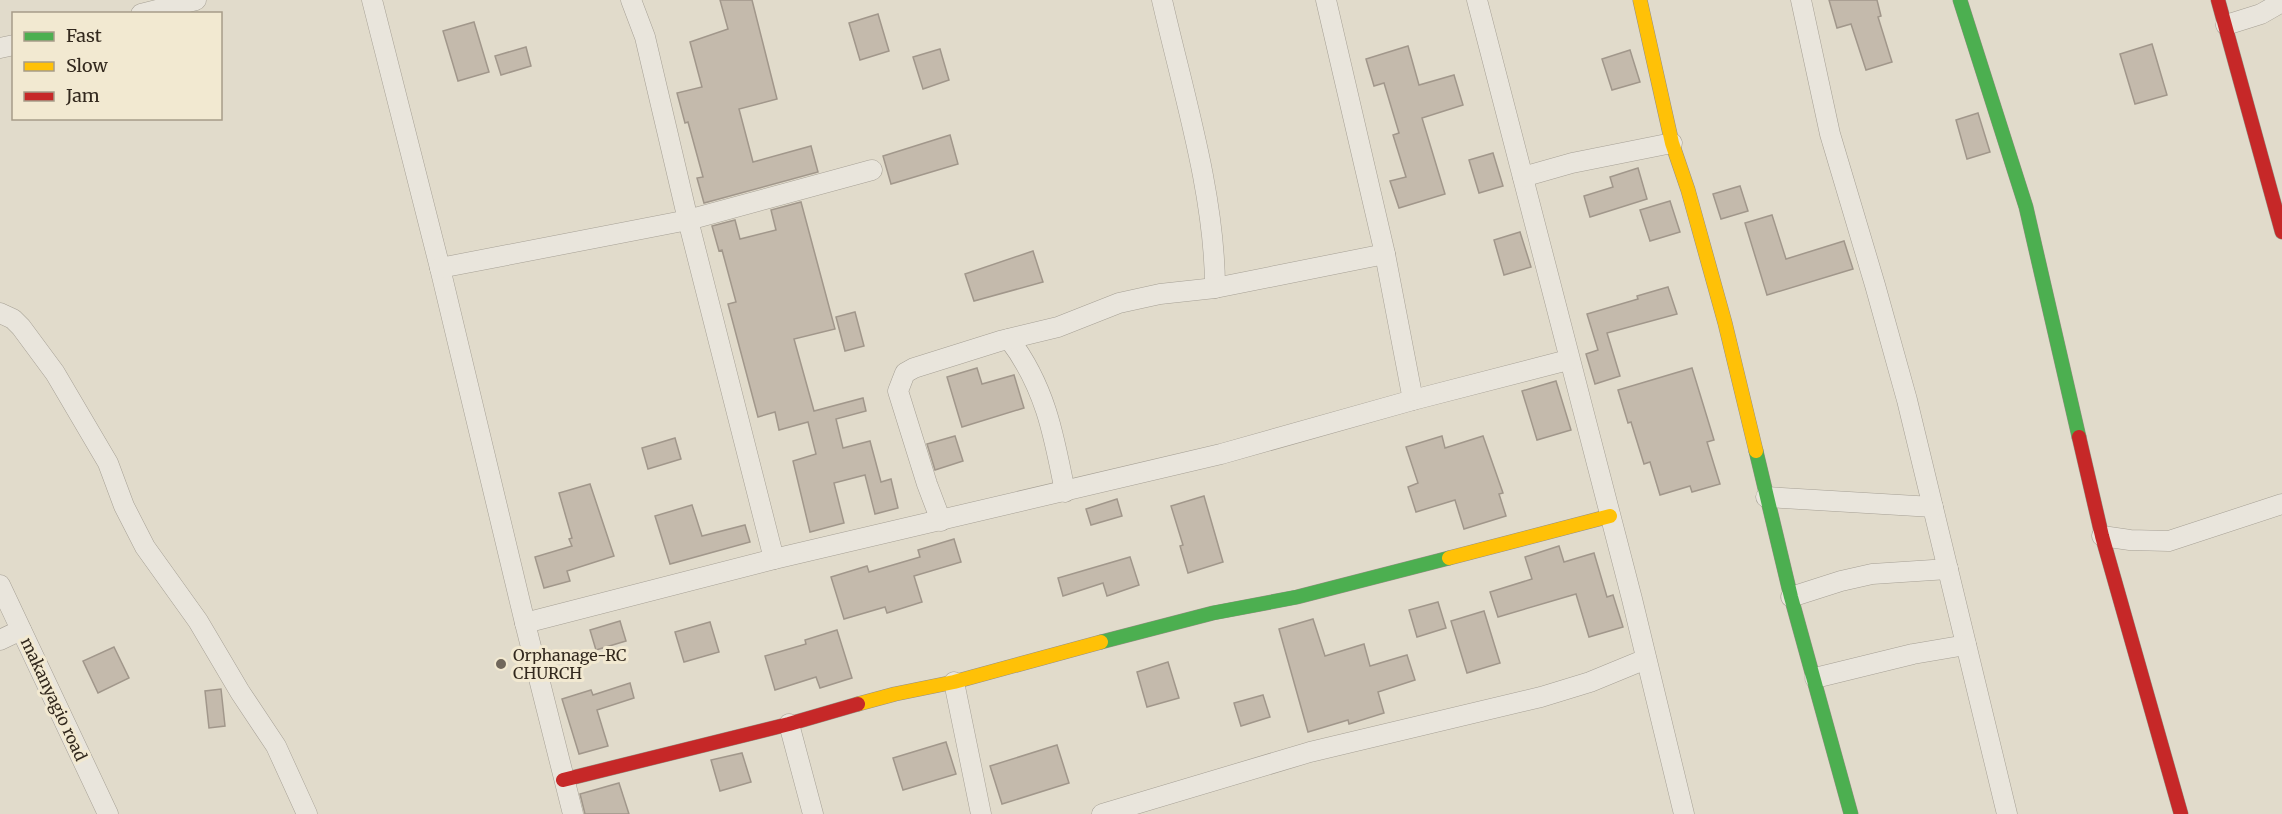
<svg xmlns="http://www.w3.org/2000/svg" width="2282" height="814" viewBox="0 0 2282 814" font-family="Merriweather,serif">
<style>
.building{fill:#c4baac;stroke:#a1978b;stroke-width:1.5}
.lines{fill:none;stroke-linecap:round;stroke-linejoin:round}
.street-casing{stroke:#a6a095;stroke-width:21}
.fast-casing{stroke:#958f84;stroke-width:15}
.slow-casing{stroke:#958f84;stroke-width:15}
.jam-casing{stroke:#958f84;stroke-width:15}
.street{stroke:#e9e5dc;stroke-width:20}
.fast{stroke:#4caf50;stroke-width:14}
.slow{stroke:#ffc107;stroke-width:14}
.jam{stroke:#c62828;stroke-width:14}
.poi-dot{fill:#70675b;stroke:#f2e9d1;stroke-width:2}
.labels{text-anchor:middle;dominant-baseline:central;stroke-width:6;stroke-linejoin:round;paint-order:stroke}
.poi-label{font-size:16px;fill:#33291e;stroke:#f2e9d1;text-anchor:start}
.street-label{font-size:16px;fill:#33291e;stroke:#f2e9d1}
</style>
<rect width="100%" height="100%" fill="#e1dbcb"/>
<g class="building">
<path d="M720 0H752L777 99 739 109 753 162 811 146 818 172 704 203 697 178 703 177 688 122 685 123 677 93 702 87 690 42 728 29Z"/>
<path d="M1829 0H1877L1881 16 1878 17 1892 62 1866 70 1851 24 1837 28Z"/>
<path d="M878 14 889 51 860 60 849 23Z"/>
<path d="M474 22 489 72 458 81 443 31Z"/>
<path d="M2152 44 2167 95 2135 104 2120 54Z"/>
<path d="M1408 46 1419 85 1454 75 1463 105 1422 118 1445 194 1399 208 1390 181 1406 177 1393 135 1399 133 1384 83 1374 86 1366 59Z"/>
<path d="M526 47 531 66 501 75 495 56Z"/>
<path d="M940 49 949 80 923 89 913 57Z"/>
<path d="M1630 50 1640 82 1612 90 1602 59Z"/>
<path d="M1978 113 1990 152 1967 159 1956 120Z"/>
<path d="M950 135 958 164 891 184 883 156Z"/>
<path d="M1493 153 1503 186 1479 193 1469 160Z"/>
<path d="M1638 168 1647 199 1590 217 1584 196 1613 187 1610 177Z"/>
<path d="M1740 186 1748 211 1721 219 1713 194Z"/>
<path d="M1670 201 1680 232 1650 241 1640 210Z"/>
<path d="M801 202 835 329 794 339 814 411 863 398 866 411 836 419 843 448 870 441 881 482 891 479 898 508 875 514 865 475 834 483 844 523 810 532 793 461 816 454 808 422 779 430 775 412 758 417 728 304 736 302 722 250 719 251 712 226 735 220 740 239 776 230 771 210Z"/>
<path d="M1772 215 1786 259 1844 241 1853 269 1767 295 1745 223Z"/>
<path d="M1520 232 1531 267 1504 275 1494 240Z"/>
<path d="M1033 251 1043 282 974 301 965 274Z"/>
<path d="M1668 287 1677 314 1607 333 1620 376 1595 384 1586 354 1598 350 1587 314 1638 299 1637 296Z"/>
<path d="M855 312 864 346 845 351 836 317Z"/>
<path d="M977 368 982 384 1014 375 1024 408 962 427 947 377Z"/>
<path d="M1692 368 1714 440 1707 442 1720 484 1692 492 1690 486 1660 495 1650 462 1644 464 1631 422 1628 423 1618 390Z"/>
<path d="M1556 381 1571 430 1537 440 1522 391Z"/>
<path d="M955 436 963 461 935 470 927 444Z"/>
<path d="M1442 436 1445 448 1483 436 1503 493 1499 494 1506 516 1464 529 1455 500 1416 512 1408 487 1418 483 1406 447Z"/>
<path d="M675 438 681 459 648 469 642 448Z"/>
<path d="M590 484 614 556 567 571 570 581 544 588 535 557 572 546 569 539 572 538 559 493Z"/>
<path d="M1204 496 1223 562 1188 573 1180 546 1183 545 1171 506Z"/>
<path d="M1117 499 1122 516 1091 525 1086 509Z"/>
<path d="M692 505 702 536 745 525 750 542 670 564 655 516Z"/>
<path d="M954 539 961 562 914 576 922 602 887 613 885 607 844 619 831 577 867 566 869 572 920 557 918 550Z"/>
<path d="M1559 546 1564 562 1594 553 1607 597 1613 595 1623 627 1589 637 1576 594 1498 617 1490 592 1532 579 1525 557Z"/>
<path d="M1130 557 1139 585 1107 596 1103 583 1063 596 1058 578Z"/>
<path d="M1438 602 1446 628 1417 637 1409 610Z"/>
<path d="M1484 611 1500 663 1467 673 1451 621Z"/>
<path d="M1313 619 1325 656 1364 644 1370 666 1407 655 1415 680 1378 692 1384 713 1349 724 1348 720 1308 732 1279 629Z"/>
<path d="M620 621 626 641 596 650 590 630Z"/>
<path d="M710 622 719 652 684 662 675 632Z"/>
<path d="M837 630 852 678 820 688 816 677 775 690 765 656 806 644 805 640Z"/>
<path d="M114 647 129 678 98 693 83 661Z"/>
<path d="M1168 662 1179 698 1147 707 1137 672Z"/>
<path d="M630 683 634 698 597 710 608 746 579 754 562 699 591 690 593 695Z"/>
<path d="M221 689 225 726 209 728 205 691Z"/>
<path d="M1263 695 1270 717 1241 726 1234 703Z"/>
<path d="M946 742 956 774 903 790 893 758Z"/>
<path d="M1057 745 1069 783 1002 804 990 766Z"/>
<path d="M742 753 751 782 720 791 711 760Z"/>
<path d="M619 783 629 814H585L580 794Z"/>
</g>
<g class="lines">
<defs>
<g id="street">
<path d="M372 0 440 268 525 623 573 814"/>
<path d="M631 0 645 37 688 220 774 559"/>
<path d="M1162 0C1183 92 1215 194 1215 288"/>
<path d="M1326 0 1385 254 1413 400"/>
<path d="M1477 0 1632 599 1684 814"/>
<path d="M1801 0 1830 134 1875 285 1907 400 2007 814"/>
<path d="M141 14 196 0"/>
<path d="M2226 25 2261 14 2282 2"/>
<path d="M0 48 14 45"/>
<path d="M1523 177 1572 163 1672 143"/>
<path d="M440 268 688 220 872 170"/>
<path d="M0 313 13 319 21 327 55 373 108 463 124 506 145 547 198 621 240 692 276 746 307 814"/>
<path d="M1009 339C1045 386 1054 435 1065 492"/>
<path d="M1766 497 1933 507"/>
<path d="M941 521 927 484 898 391 905 373 914 368 1000 341 1058 327 1119 303 1160 294 1215 288 1385 254"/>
<path d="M2102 536 2130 540 2169 541 2282 504"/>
<path d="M0 585 108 814"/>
<path d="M1791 597 1841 581 1872 574 1948 569"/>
<path d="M525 623 774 559 1221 454 1413 400 1568 360"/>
<path d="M0 640 21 630"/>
<path d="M1815 678 1913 654 1966 645"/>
<path d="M954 682 981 814"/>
<path d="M789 724 813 814"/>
<path d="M1102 814 1310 752 1541 697 1590 682 1646 659"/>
</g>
<g id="fast">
<path d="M1960 0 2026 207 2079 437"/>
<path d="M1756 451 1791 597 1851 814"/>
<path d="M1101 642 1213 613 1297 597 1449 558"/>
</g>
<g id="slow">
<path d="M1640 0 1672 143 1688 190 1725 323 1756 451"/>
<path d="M1449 558 1610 516"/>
<path d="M858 704 895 694 954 682 1101 642"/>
</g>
<g id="jam">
<path d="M2218 0 2282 232"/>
<path d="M2079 437 2102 536 2181 814"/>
<path d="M563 780 789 724 858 704"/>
</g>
</defs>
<use href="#street" class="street-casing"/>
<use href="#fast" class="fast-casing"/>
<use href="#slow" class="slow-casing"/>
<use href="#jam" class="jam-casing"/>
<use href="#street" class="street"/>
<use href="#fast" class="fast"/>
<use href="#slow" class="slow"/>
<use href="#jam" class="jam"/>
</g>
<circle class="poi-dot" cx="501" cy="664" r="6"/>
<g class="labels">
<g class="poi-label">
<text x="513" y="655">Orphanage-RC<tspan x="513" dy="18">CHURCH</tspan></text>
</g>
<g class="street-label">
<text transform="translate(54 699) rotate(65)">makanyagio road</text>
</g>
</g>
<rect x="12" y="12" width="210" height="108" fill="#f2e9d1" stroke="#a69c89" stroke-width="1.5"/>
<rect x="24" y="32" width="30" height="9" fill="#4caf50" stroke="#a69c89" stroke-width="1.5"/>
<text x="66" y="42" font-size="18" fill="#33291e">Fast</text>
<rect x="24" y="62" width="30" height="9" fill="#ffc107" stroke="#a69c89" stroke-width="1.5"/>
<text x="66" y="72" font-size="18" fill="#33291e">Slow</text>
<rect x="24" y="92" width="30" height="9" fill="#c62828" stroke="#a69c89" stroke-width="1.5"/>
<text x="66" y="102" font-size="18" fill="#33291e">Jam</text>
</svg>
